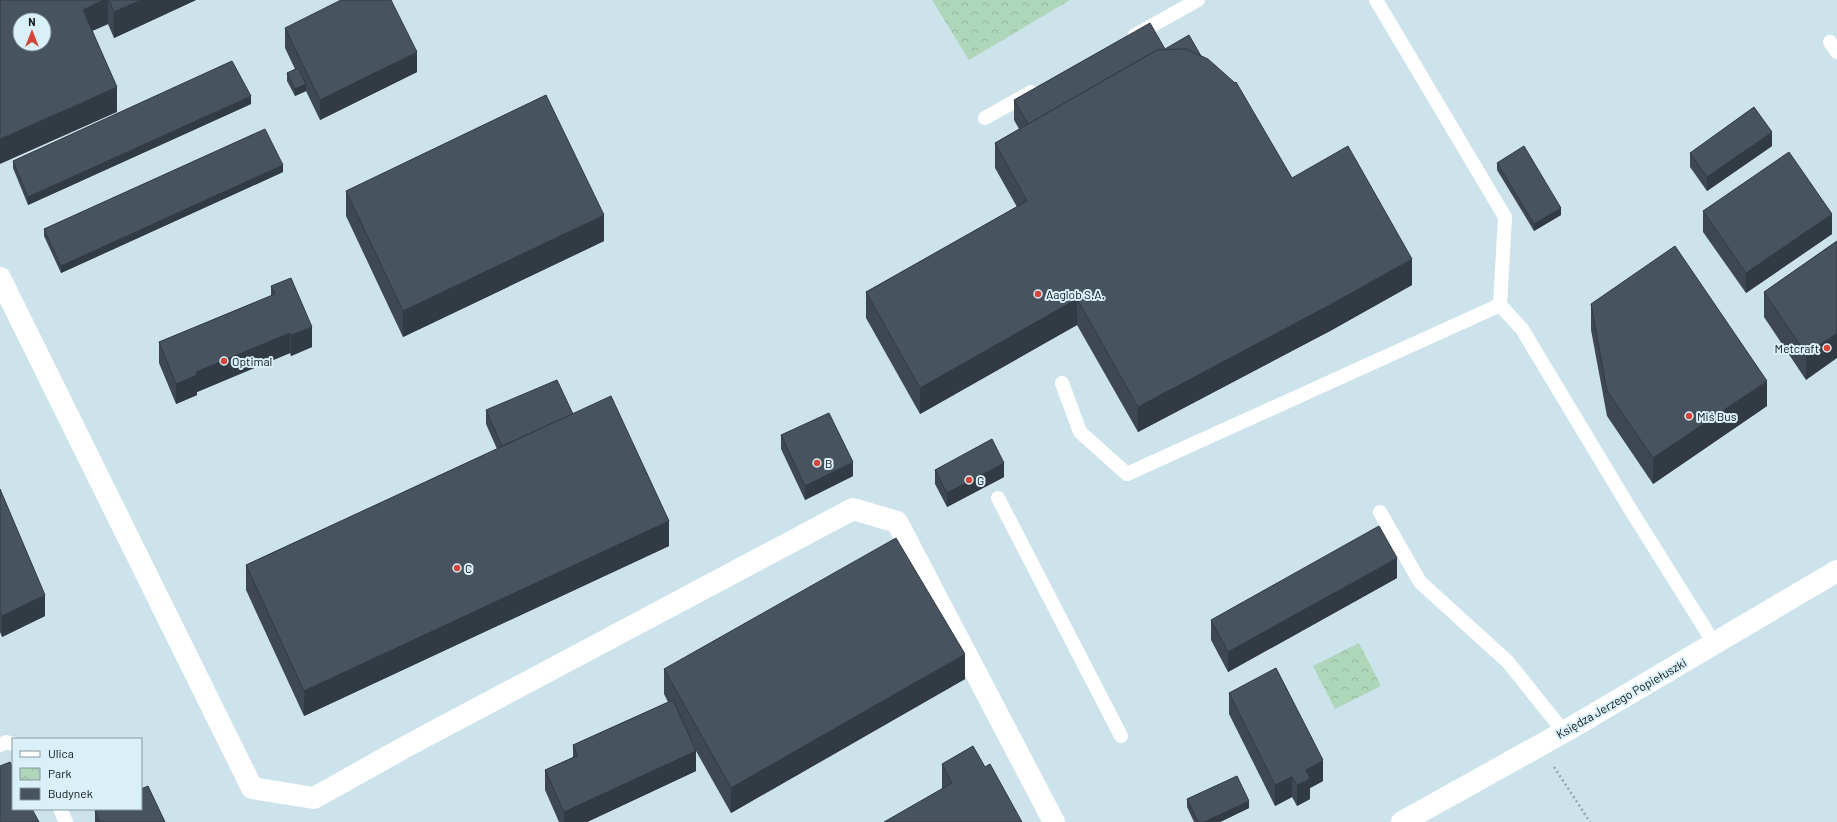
<svg xmlns="http://www.w3.org/2000/svg" width="1837" height="822" viewBox="0 0 1837 822" font-family="Barlow,sans-serif">
<style>
.park{fill:url(#park-crowns)}
.lines{fill:none;stroke-linecap:round;stroke-linejoin:round}
.path{stroke:#92a4aa;stroke-width:2.5;stroke-dasharray:2 3;stroke-linecap:butt}
.lane{stroke:#fff;stroke-width:14}
.street{stroke:#fff;stroke-width:22}
.secondary{stroke:#fff;stroke-width:22}
.wall{fill:#3e4753}
.shaded-wall{fill:#323a43}
.building{fill:#485360;stroke:#323a43;fill-rule:evenodd}
.poi-dot{fill:#d4463a;stroke:#daf0f8;stroke-width:1.5}
.labels{text-anchor:middle;dominant-baseline:central;stroke-width:4;stroke-linejoin:round;paint-order:stroke}
.poi-label{font-size:12px;fill:#0c1416;stroke:#daf0f8;text-anchor:start}
.street-label{font-size:12px;fill:#0c1416;stroke:#daf0f8}
</style>
<defs>
<pattern id="park-crowns" width="20" height="18" patternUnits="userSpaceOnUse"><rect width="20" height="18" fill="#aed6b9"/><path d="M2 6a3 3 0 1 1 6 0M12 15a3 3 0 1 1 6 0" fill="none" stroke="#94b79e"/></pattern>
</defs>
<rect width="100%" height="100%" fill="#cde3eb"/>
<g class="park">
<path d="M932 0H1070L969 60Z"/>
<path d="M1359 643 1381 686 1335 709 1313 666Z"/>
</g>
<g class="lines">
<path class="path" d="M1554 767 1590 822"/>
<g class="lane">
<path d="M1376 0 1505 217 1500 305"/>
<path d="M1135 35 1198 0"/>
<path d="M1830 42 1837 52"/>
<path d="M985 118 1031 92"/>
<path d="M1062 383 1080 432 1127 474 1500 305 1522 329 1632 512 1714 643"/>
<path d="M998 498 1121 736"/>
<path d="M1380 512 1420 582 1508 662 1564 732"/>
<path d="M0 745 6 742 13 744"/>
<path d="M60 809 66 822"/>
</g>
<path class="street" d="M0 278 252 788 314 798 407 746 853 509 897 522 1054 822"/>
<path class="secondary" d="M1402 822 1564 732 1837 571"/>
</g>
<g class="wall">
<path d="M0 0H196L114 38 108 24 92 31 117 112Z"/>
<path d="M285 28 417 72 320 120 306 91 295 96 287 81V73L295 69 285 48Z"/>
<path d="M1165 49 1201 56 1292 178 1412 285 1330 331 1138 432 1077 325 920 414 866 318V292L1017 207 995 168V143L1019 129 1014 120V100Z"/>
<path d="M251 104 28 205 13 168V161Z"/>
<path d="M1772 146 1707 191 1690 167V153Z"/>
<path d="M1497 163 1561 215 1534 231 1497 170Z"/>
<path d="M283 172 61 273 44 236V229Z"/>
<path d="M346 191 604 241 403 337 346 216Z"/>
<path d="M1703 211 1832 234 1746 293 1703 232Z"/>
<path d="M1837 241 1806 380 1764 317V292Z"/>
<path d="M271 286 312 347 291 356 290 353 197 392V395L176 404 159 363V342L271 296Z"/>
<path d="M1591 304 1767 406 1653 484 1607 416 1591 330Z"/>
<path d="M486 410 573 414 669 546 304 716 246 590V565L497 449 486 424Z"/>
<path d="M781 435 853 476 805 500 781 449Z"/>
<path d="M935 470 1004 477 947 507 935 484Z"/>
<path d="M0 489 45 616 2 637 0 632Z"/>
<path d="M1397 578 1228 672 1211 640V620Z"/>
<path d="M664 669 965 679 731 813 696 751V771L587 822H559L545 790V770L573 757V745L668 702 664 694Z"/>
<path d="M1229 693 1323 781 1310 788V799L1297 806 1292 797 1275 806 1229 714Z"/>
<path d="M942 764 1022 822 942 789Z"/>
<path d="M1187 799 1249 808 1220 822H1194L1187 807Z"/>
<path d="M95 811 165 822H95Z"/>
</g>
<g class="shaded-wall">
<path d="M104 0H108V24L83 35V10Z"/>
<path d="M141 0H196L114 38V12Z"/>
<path d="M417 52V72L320 120V100Z"/>
<path d="M306 84V91L295 96V89Z"/>
<path d="M117 87V112L0 164V139Z"/>
<path d="M251 96V104L28 205V197Z"/>
<path d="M1772 132V146L1707 191V177Z"/>
<path d="M283 165V172L61 273V266Z"/>
<path d="M1561 208V215L1534 231V224Z"/>
<path d="M1832 214V234L1746 293V273Z"/>
<path d="M604 215V241L403 337V311Z"/>
<path d="M1412 259V285L1330 331 1138 432V407Z"/>
<path d="M1077 299V325L920 414V388Z"/>
<path d="M312 327V347L291 356V335Z"/>
<path d="M290 333V353L197 392V395L176 404V384L196 372Z"/>
<path d="M1837 333V358L1806 380V354Z"/>
<path d="M1767 381V406L1653 484V458Z"/>
<path d="M853 462V476L805 500V486Z"/>
<path d="M1004 463V477L947 507V493Z"/>
<path d="M669 521V546L304 716V691Z"/>
<path d="M1397 558V578L1228 672V652Z"/>
<path d="M45 595V616L2 637V616Z"/>
<path d="M965 654V679L731 813V788Z"/>
<path d="M696 751V771L587 822H564V812Z"/>
<path d="M1323 760V781L1310 788V799L1297 806V785L1306 770Z"/>
<path d="M1292 777V797L1275 806V785Z"/>
<path d="M1249 801V808L1220 822H1204Z"/>
</g>
<g class="building">
<path d="M0 0H104L83 10 117 87 0 139ZM20 20H44V44H20Z"/>
<path d="M109 0H141L114 12Z"/>
<path d="M341 0H391L417 52 320 100 285 28Z"/>
<path d="M1150 23 1165 49 1189 35 1201 56 1186 49 1157 50 1028 124 1014 100Z"/>
<path d="M1186 49 1208 59 1235 83 1236 82 1292 178 1348 146 1412 259 1330 305 1138 407 1077 299 920 388 866 292 1027 201 995 143 1157 50Z"/>
<path d="M232 61 251 96 28 197 13 161Z"/>
<path d="M298 68 306 84 295 89 287 73Z"/>
<path d="M546 95 604 215 403 311 346 191Z"/>
<path d="M1754 107 1772 132 1707 177 1690 153Z"/>
<path d="M265 129 283 165 61 266 44 229Z"/>
<path d="M1524 146 1561 208 1534 224 1497 163Z"/>
<path d="M1789 152 1832 214 1746 273 1703 211Z"/>
<path d="M1837 241V333L1806 354 1764 292Z"/>
<path d="M1675 246 1767 381 1653 458 1607 391 1591 304Z"/>
<path d="M291 278 312 327 291 335 290 333 196 372 197 375 176 384 159 342 275 294 271 286Z"/>
<path d="M557 380 573 414 502 446 486 410Z"/>
<path d="M611 396 669 521 304 691 246 565Z"/>
<path d="M829 413 853 462 805 486 781 435Z"/>
<path d="M992 439 1004 463 947 493 935 470Z"/>
<path d="M0 489 45 595 2 616 0 612Z"/>
<path d="M1379 526 1397 558 1228 652 1211 620Z"/>
<path d="M896 538 965 654 731 788 664 669Z"/>
<path d="M1276 668 1323 760 1306 770 1310 779 1297 785 1292 777 1275 785 1229 693Z"/>
<path d="M673 700 696 751 564 812 545 770 577 756 573 745Z"/>
<path d="M973 746 985 767 990 764 1022 822H884L952 783 942 764Z"/>
<path d="M10 762 13 768V809H32L39 822H0V766Z"/>
<path d="M1237 776 1249 801 1204 822H1198L1187 799Z"/>
<path d="M148 786 165 822H100L95 811 100 809H141V789Z"/>
</g>
<g class="poi-dot">
<circle cx="1038" cy="294" r="4"/>
<circle cx="1827" cy="348" r="4"/>
<circle cx="224" cy="361" r="4"/>
<circle cx="1689" cy="416" r="4"/>
<circle cx="817" cy="463" r="4"/>
<circle cx="969" cy="480" r="4"/>
<circle cx="457" cy="568" r="4"/>
</g>
<g class="labels">
<g class="poi-label">
<text x="1046" y="294">Aaglob S.A.</text>
<text x="1819" y="348" text-anchor="end">Metcraft</text>
<text x="232" y="361">Optimal</text>
<text x="1697" y="416">Miś Bus</text>
<text x="825" y="463">B</text>
<text x="977" y="480">G</text>
<text x="465" y="568">C</text>
</g>
<g class="street-label">
<text transform="translate(1621 698) rotate(-30)">Księdza Jerzego Popiełuszki</text>
</g>
</g>
<rect x="12" y="738" width="130" height="72" fill="#daf0f8" stroke="#88989e"/>
<rect x="20" y="751" width="20" height="6" fill="#ffffff" stroke="#88989e"/>
<text x="48" y="758" font-size="12" fill="#0c1416">Ulica</text>
<rect x="20" y="768" width="20" height="12" fill="url(#park-crowns)" stroke="#88989e"/>
<text x="48" y="778" font-size="12" fill="#0c1416">Park</text>
<rect x="20" y="788" width="20" height="12" fill="#485360" stroke="#88989e"/>
<text x="48" y="798" font-size="12" fill="#0c1416">Budynek</text>
<g transform="translate(32 32)"><circle r="19" fill="#daf0f8" stroke="#88989e"/>
<path d="M0-3L7 15L0 10L-7 15Z" fill="#d4463a"/>
<text y="-6" font-size="11" font-weight="bold" text-anchor="middle" fill="#0c1416">N</text>
</g>
</svg>
